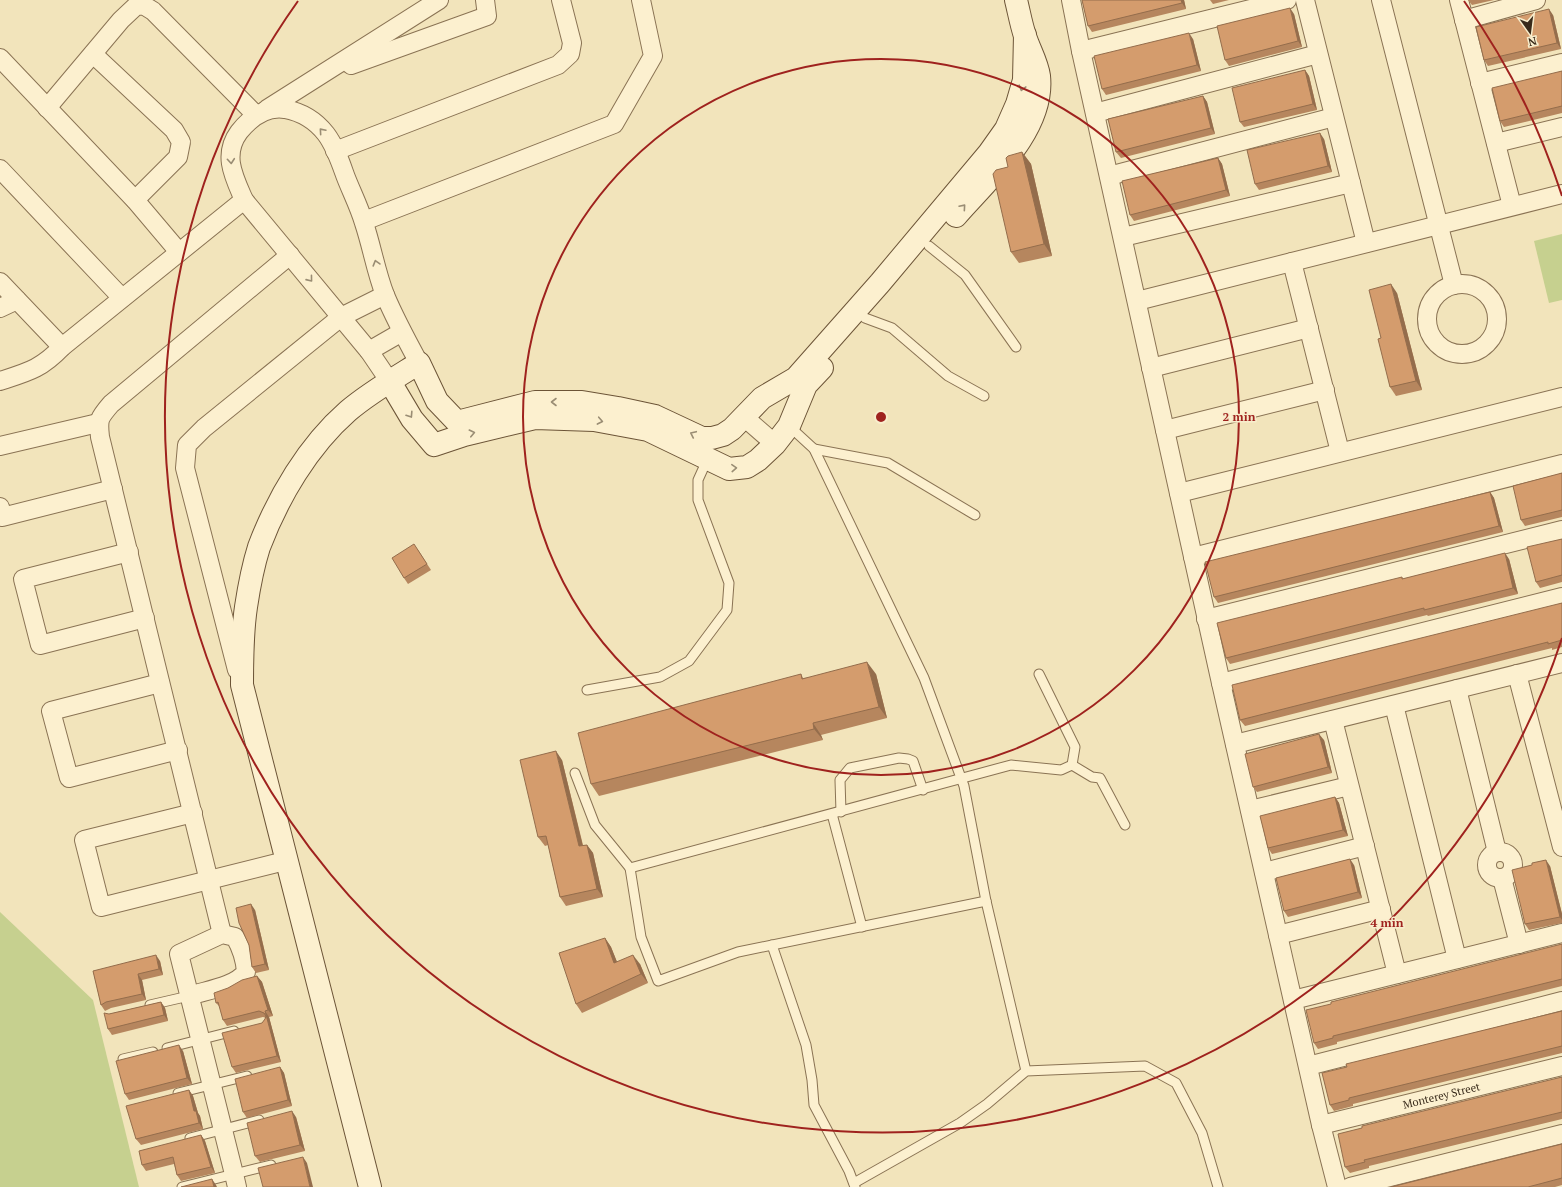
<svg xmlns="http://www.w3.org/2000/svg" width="1562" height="1187" viewBox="0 0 1562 1187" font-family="'PT Serif',serif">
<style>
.green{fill:#c6d08f}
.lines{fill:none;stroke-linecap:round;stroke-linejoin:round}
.lane-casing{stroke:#8a7354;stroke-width:11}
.street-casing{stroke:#8a7354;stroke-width:20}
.secondary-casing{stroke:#6c5437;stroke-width:24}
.lane{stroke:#fcf0cf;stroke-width:9}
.street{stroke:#fcf0cf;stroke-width:18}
.secondary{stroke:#fcf0cf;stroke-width:22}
.wall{fill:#b6865e}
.shaded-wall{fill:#946d4c}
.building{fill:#d49c6d;stroke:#946d4c}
.oneway{stroke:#9a8d74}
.ring{fill:none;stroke:#9f221e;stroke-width:2}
.labels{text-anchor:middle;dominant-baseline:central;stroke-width:3;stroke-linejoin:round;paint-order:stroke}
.street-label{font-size:11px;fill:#382a1a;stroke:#f8edcc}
.centre{fill:#9f221e;stroke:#f8edcc;stroke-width:2}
.ring-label{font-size:12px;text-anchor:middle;font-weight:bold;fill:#9f221e;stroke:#f8edcc;stroke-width:3;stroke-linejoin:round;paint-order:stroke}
</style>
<rect width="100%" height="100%" fill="#f2e4bb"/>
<g class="green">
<path d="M1562 234V300L1549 303 1534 241Z"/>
<path d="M0 912 93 1000 139 1187H0Z"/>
</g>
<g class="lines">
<defs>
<g id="lane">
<path d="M929 246 965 275 1016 347"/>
<path d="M865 318 892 328 948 376 984 396"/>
<path d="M789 426 814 449 924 678 964 786 986 901 1026 1071"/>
<path d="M814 449 888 463 975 515"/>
<path d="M587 690 660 677 689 661 727 610 729 583 698 500V480L708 458"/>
<path d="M1072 765 1092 777 1100 778 1125 825"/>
<path d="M575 773 595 825 630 868"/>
<path d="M841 812 840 780 850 768 899 758 908 759 913 761 923 790"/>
<path d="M832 814 862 927"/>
<path d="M986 901 738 952 658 981 641 937 630 868 1011 765 1061 770 1072 765 1075 747 1039 674"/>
<path d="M772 945 806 1045 812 1080 814 1105 849 1171 855 1187"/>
<path d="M150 1005 189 996"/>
<path d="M167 1048 234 1031"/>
<path d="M123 1059 153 1052"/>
<path d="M178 1093 247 1076"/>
<path d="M190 1138 259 1120"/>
<path d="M854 1183 960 1123 987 1104 1026 1071 1145 1066 1176 1083 1202 1133 1218 1187"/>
<path d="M182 1187 271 1165"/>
</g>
<g id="street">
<path d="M1071 0 1081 51 1221 683 1321 1125 1337 1187"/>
<path d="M1305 0 1366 243"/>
<path d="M1381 0 1454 285"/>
<path d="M1459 0 1512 206"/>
<path d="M1464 20 1536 0"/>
<path d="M1081 51 1287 0"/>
<path d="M93 54 174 130 181 142 178 157 135 200"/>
<path d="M0 58 135 200 179 252"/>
<path d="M351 65 487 16 485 0"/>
<path d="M1480 83 1562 63"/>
<path d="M47 108 121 20 137 5 145 6 153 11 256 115"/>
<path d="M267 109 439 0"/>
<path d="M1095 113 1318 54"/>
<path d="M1496 143 1562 127"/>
<path d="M335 151 558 65 570 54 572 43 561 0"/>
<path d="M0 169 122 298"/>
<path d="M1109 176 1334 117"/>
<path d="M364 221 614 124 653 56 641 0"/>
<path d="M1123 237 1351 183"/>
<path d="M1292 262 1340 452"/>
<path d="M0 282 62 347"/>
<circle cx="1462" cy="319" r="35"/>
<path d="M1137 301 1562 194"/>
<path d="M0 308 17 300"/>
<path d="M369 351 402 332"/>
<path d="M1151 368 1309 328"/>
<path d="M0 381C28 372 41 369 62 347L244 200"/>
<path d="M390 382 369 351 244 200C234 177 222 155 239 132 251 117 266 106 285 109 301 112 316 121 326 134 335 146 340 161 345 175 351 191 359 206 364 223 372 247 376 272 385 295 395 319 407 341 419 363"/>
<path d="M744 417 775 444"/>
<path d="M1165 430 1325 390"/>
<path d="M0 446 98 423"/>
<path d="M1179 493 1562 397"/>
<path d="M0 507 2 517 113 489"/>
<path d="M129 552 23 579 40 645 145 618"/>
<path d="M1193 557 1562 464"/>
<path d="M1206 619 1562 530"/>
<path d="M237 670 185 468 187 445 204 428 341 317 385 295"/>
<path d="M1517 674 1562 847"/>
<path d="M160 683 51 711 69 778 178 750"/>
<path d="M1221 683 1562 597"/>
<path d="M1457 689 1497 852"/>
<path d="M1394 705 1457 959"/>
<path d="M1333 720 1397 974"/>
<path d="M1235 744 1562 663"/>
<path d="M1250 810 1349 786"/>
<path d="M193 813 84 840 101 907 285 861"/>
<circle cx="1500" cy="865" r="13"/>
<path d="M1264 872 1365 846"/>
<path d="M1502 878 1519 944"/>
<path d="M222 934 100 437C98 419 99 418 111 404L290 255"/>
<path d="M1278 935 1381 909"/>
<path d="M189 996C207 990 234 987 246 972 245 959 242 949 235 937L222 934 179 954C197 1027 216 1101 234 1174L237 1187"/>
<path d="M1293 1000 1562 933"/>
<path d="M1308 1066 1562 1001"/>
<path id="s1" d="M1321 1125 1562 1066"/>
<path d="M1350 1187 1562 1134"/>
</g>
<g id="secondary">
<path d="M956 216C988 179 1045 130 1039 76 1037 62 1029 49 1025 36 1021 24 1019 12 1016 0"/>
<path d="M390 382 412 419 434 445 464 435 535 418 594 420 648 430 729 469 747 467 758 460 775 444 789 426 806 385 822 368"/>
<path d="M370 1187 242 685C242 659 242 633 246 607 249 587 253 566 259 547 278 497 308 446 348 411 369 393 395 378 419 363L437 401 457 422 535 402H582L618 408 655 416 702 438H712L723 435 732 429 762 398 796 378 880 283 989 153 1006 129 1017 104 1024 80 1025 35"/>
</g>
</defs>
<use href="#lane" class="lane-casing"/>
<use href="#street" class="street-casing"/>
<use href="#secondary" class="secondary-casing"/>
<use href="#lane" class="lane"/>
<use href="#street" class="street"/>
<use href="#secondary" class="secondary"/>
</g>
<g class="wall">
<path d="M1082 0H1184L1186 9 1092 32 1088 26Z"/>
<path d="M1210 0H1229L1213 4Z"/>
<path d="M1468 0H1494L1472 5Z"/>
<path d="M1294 14 1302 47 1229 66 1225 60Z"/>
<path d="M1553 15 1561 49 1488 66 1484 60Z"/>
<path d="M1193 39 1201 71 1106 95 1102 89Z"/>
<path d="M1305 70 1309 76 1317 110 1244 127 1240 122Z"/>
<path d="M1562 71V113L1504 127 1500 121Z"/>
<path d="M1203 96 1207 102 1215 134 1121 158 1116 152Z"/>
<path d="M1324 139 1332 172 1259 190 1255 184Z"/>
<path d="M1022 152 1031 164 1052 256 1019 263 1011 252 1008 167Z"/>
<path d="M1218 158 1222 164 1230 196 1134 221 1130 215Z"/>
<path d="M1397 293 1422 390 1396 396 1390 387 1381 338Z"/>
<path d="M1562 473V517L1525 526 1521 520Z"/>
<path d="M1490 492 1494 498 1503 532 1218 603 1214 597Z"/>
<path d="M1562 539V582L1540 588 1536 582Z"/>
<path d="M418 550 431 570 408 584 404 578Z"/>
<path d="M1509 559 1518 594 1428 616 1427 615 1230 664 1226 658 1402 577 1403 579Z"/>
<path d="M1562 603V647L1552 650V648L1245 726 1240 720Z"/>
<path d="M801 674 803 678 876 674 887 718 821 735 823 740 599 796 591 784Z"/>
<path d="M1324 740 1332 773 1257 792 1253 787Z"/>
<path d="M562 760 583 845H587L593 853 603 897 566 906 560 897 548 845 545 846 538 837Z"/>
<path d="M1335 797 1339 803 1348 836 1272 854 1268 848Z"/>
<path d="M1354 865 1362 898 1288 917 1284 911Z"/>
<path d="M1550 866 1562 914V923L1529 930 1525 924Z"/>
<path d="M255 910 269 970 256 973 252 967 249 945Z"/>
<path d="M605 938 611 947 617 962 640 964 648 983 582 1013 576 1004Z"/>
<path d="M1562 944V986L1337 1042V1044L1318 1049 1314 1043Z"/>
<path d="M160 961 163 975 142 980 146 1000 111 1008 105 1011 101 1005 93 971Z"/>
<path d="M257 976 262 982 273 1016 269 1017 281 1062 236 1073 232 1067 262 1023 265 1019 266 1018 263 1017 227 1026 223 1020 220 1007 216 1003 228 988Z"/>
<path d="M161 1002 165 1008 168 1021 112 1035 108 1029 109 1014Z"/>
<path d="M1562 1011V1053L1353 1104V1106L1334 1111 1330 1105Z"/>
<path d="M183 1051 192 1084 129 1100 125 1094Z"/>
<path d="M280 1067 284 1073 292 1106 247 1118 243 1112Z"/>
<path d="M1562 1077V1119L1369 1166V1168L1350 1173 1345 1167Z"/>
<path d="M189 1090 193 1096 198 1113 200 1116 203 1129 141 1145 136 1139Z"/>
<path d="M296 1117 305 1151 260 1162 255 1156Z"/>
<path d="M201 1135 205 1141 215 1173 181 1181 177 1175 174 1164 146 1171 142 1165Z"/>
<path d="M1562 1144V1185L1555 1187H1391Z"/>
</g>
<g class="shaded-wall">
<path d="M1181 0H1184L1186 9 1182 3Z"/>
<path d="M1290 8 1294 14 1302 47 1298 41Z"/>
<path d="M1549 9 1553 15 1561 49 1557 43Z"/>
<path d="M1189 33 1193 39 1201 71 1197 65Z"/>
<path d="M1305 70 1309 76 1317 110 1313 104Z"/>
<path d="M1203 96 1207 102 1215 134 1211 128Z"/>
<path d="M1320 133 1324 139 1332 172 1328 166Z"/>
<path d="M1022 152 1031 164 1052 256 1044 244Z"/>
<path d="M1218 158 1222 164 1230 196 1226 190Z"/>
<path d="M1391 284 1397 293 1422 390 1416 381Z"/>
<path d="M1490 492 1494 498 1503 532 1499 526Z"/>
<path d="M1505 553 1509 559 1518 594 1513 588Z"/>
<path d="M867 662 876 674 887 718 879 707Z"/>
<path d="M813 723 821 735 823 740 814 729Z"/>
<path d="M1319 734 1324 740 1332 773 1328 767Z"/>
<path d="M556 751 562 760 585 855 579 846Z"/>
<path d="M1335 797 1339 803 1348 836 1343 830Z"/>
<path d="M587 845 593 853 603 897 597 889Z"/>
<path d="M1350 859 1354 865 1362 898 1358 892Z"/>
<path d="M1546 860 1550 866 1562 914V920L1560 917Z"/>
<path d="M251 904 255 910 269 970 265 964Z"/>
<path d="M605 938 611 947 621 972 614 963Z"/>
<path d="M156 955 160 961 163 975 159 969Z"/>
<path d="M633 955 640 964 648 983 641 974Z"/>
<path d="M138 974 142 980 146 1000 142 994Z"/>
<path d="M257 976 262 982 273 1016 268 1010Z"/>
<path d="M161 1002 165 1008 168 1021 164 1015Z"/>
<path d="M265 1011 269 1017 281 1062 277 1056Z"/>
<path d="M179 1045 183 1051 192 1084 187 1078Z"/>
<path d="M280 1067 284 1073 292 1106 288 1100Z"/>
<path d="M189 1090 193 1096 198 1113 200 1116 203 1129 199 1123 194 1111Z"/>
<path d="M292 1111 296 1117 305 1151 300 1145Z"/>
<path d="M201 1135 205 1141 215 1173 211 1167Z"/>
<path d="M303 1157 307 1163 313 1187H310Z"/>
<path d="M212 1179 216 1185 217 1187H214Z"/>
</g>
<g class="building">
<path d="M1082 0H1181L1182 3 1088 26Z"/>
<path d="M1290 8 1298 41 1225 60 1217 26Z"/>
<path d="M1549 9 1557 43 1484 60 1476 27Z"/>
<path d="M1189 33 1197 65 1102 89 1094 56Z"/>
<path d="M1305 70 1313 104 1240 122 1232 88Z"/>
<path d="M1562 71V106L1500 121 1492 88Z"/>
<path d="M1203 96 1211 128 1116 152 1108 119Z"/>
<path d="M1320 133 1328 166 1255 184 1247 150Z"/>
<path d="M1022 152 1044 244 1011 252 993 174 996 170 1008 167 1006 158 1008 156Z"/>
<path d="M1218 158 1226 190 1130 215 1122 181Z"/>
<path d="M1391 284 1416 381 1390 387 1378 339 1381 338 1369 290Z"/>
<path d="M1562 473V510L1521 520 1513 486Z"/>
<path d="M1490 492 1499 526 1214 597 1205 562Z"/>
<path d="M1562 539V575L1536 582 1527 547Z"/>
<path d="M414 544 427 564 404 578 392 558Z"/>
<path d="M1505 553 1513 588 1424 610V608L1226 658 1217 623 1402 577V579Z"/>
<path d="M1562 603V640L1548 644V642L1240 720 1232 685Z"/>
<path d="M867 662 879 707 813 723 814 729 591 784 578 733 801 674 802 679Z"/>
<path d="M1319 734 1328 767 1253 787 1245 754Z"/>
<path d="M556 751 579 846 587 845 597 889 560 897 546 836 538 837 520 760Z"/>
<path d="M1335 797 1343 830 1268 848 1260 816Z"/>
<path d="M1350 859 1358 892 1284 911 1276 878Z"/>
<path d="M1546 860 1560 917 1525 924 1512 870 1532 865V863Z"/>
<path d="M251 904 265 964 252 967 249 945 239 923 236 908Z"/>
<path d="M605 938 614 963 633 955 641 974 576 1004 559 953Z"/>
<path d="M1562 944V979L1333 1036V1038L1314 1043 1306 1010 1331 1004V1002Z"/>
<path d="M156 955 159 969 138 974 142 994 106 1002 101 1005 93 971Z"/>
<path d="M257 976 268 1010 265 1011 277 1056 232 1067 222 1033 262 1023 265 1019 266 1016 264 1013 259 1011 223 1020 218 1002 216 1003 214 993 228 988 242 980Z"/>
<path d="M161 1002 164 1015 108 1029 104 1013 109 1014Z"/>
<path d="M1562 1011V1046L1349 1098V1100L1330 1105 1322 1073 1347 1067 1346 1064Z"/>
<path d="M179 1045 187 1078 125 1094 116 1061Z"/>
<path d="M280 1067 288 1100 243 1112 235 1079Z"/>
<path d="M1562 1077V1112L1364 1160 1365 1162 1345 1167 1338 1134 1362 1128V1126Z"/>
<path d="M189 1090 194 1111H196L199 1123 136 1139 126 1106Z"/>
<path d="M292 1111 300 1145 255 1156 247 1123Z"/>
<path d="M201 1135 211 1167 177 1175 173 1157 142 1165 139 1151Z"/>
<path d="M1562 1144V1178L1528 1187H1391Z"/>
<path d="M303 1157 310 1187H263L258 1168Z"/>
<path d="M212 1179 214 1187H181Z"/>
</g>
<defs><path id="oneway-chevron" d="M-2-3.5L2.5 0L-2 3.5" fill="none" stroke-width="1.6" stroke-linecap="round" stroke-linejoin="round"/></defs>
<g class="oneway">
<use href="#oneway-chevron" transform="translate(1022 88) rotate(105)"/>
<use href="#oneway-chevron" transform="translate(322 131) rotate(-131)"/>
<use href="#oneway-chevron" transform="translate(231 161) rotate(85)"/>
<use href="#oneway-chevron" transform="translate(963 207) rotate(-49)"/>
<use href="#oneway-chevron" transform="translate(376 263) rotate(-106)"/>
<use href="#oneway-chevron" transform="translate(310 279) rotate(51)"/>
<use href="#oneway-chevron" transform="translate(554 402) rotate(180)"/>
<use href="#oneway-chevron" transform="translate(410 415) rotate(57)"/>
<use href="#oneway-chevron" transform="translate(600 421) rotate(11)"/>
<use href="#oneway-chevron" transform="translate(472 433) rotate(-13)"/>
<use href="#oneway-chevron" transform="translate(693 434) rotate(-155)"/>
<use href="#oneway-chevron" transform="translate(734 468) rotate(-3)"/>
</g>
<g class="ring">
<circle cx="881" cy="417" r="358"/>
<path d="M1562 638A716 716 0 1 1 298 1M1464 1A716 716 0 0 1 1562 196"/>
</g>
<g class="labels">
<g class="street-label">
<text stroke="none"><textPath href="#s1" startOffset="124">Monterey Street</textPath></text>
</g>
</g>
<circle cx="881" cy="417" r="6" class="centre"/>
<g class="ring-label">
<text x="1239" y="421">2 min</text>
<text x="1387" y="927">4 min</text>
</g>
<g transform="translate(1530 32) rotate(166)" stroke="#f8edcc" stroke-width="3" paint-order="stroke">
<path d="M0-3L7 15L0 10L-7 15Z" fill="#382a1a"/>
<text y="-6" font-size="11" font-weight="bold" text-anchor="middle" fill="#382a1a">N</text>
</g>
</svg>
